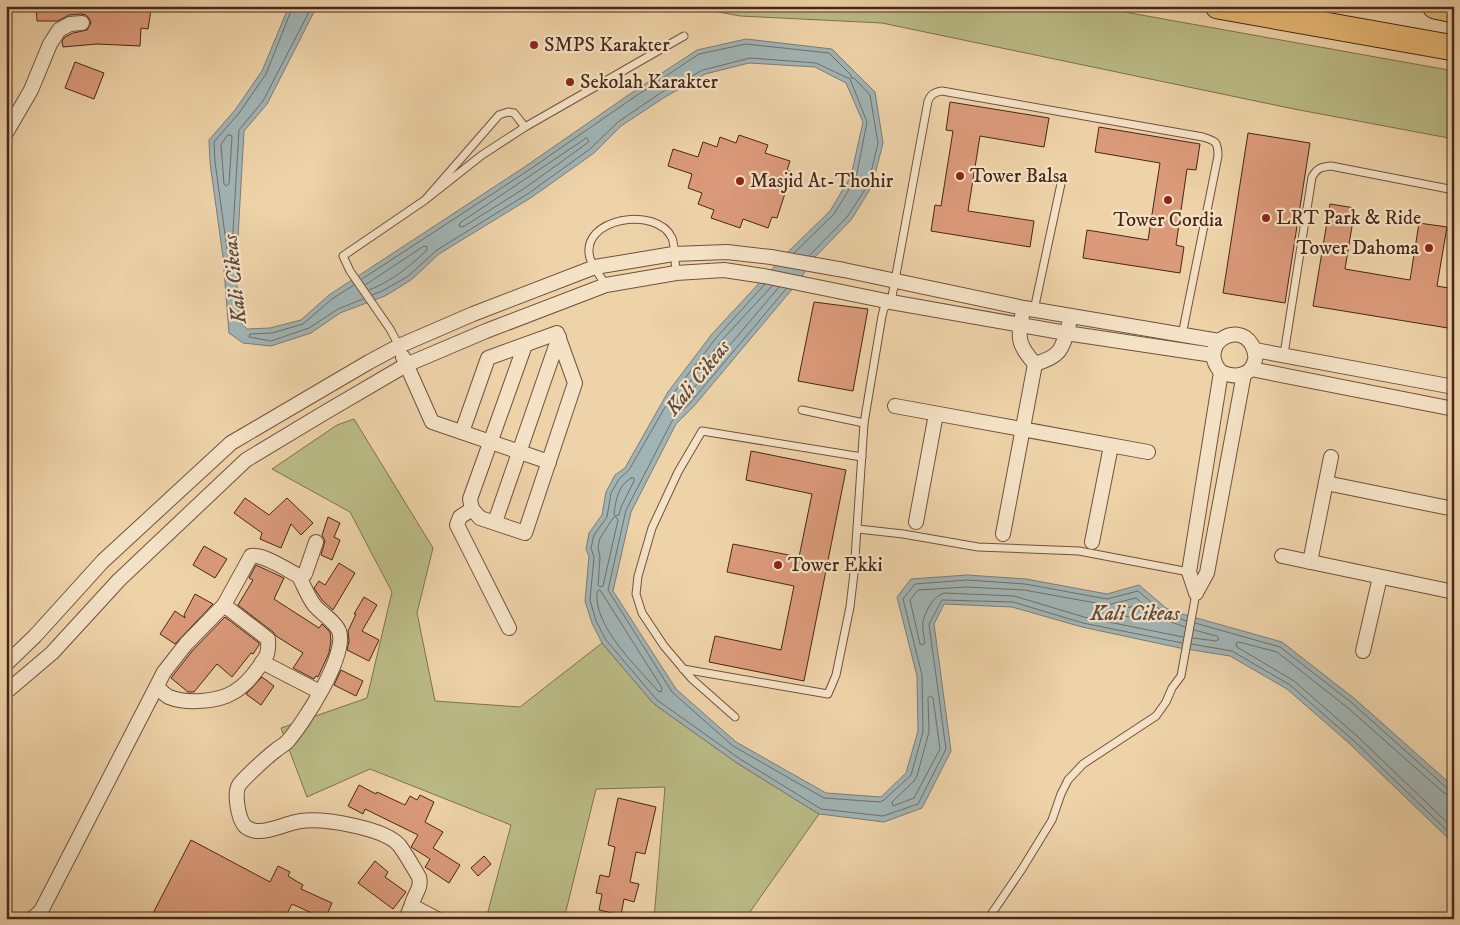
<svg xmlns="http://www.w3.org/2000/svg" width="1460" height="925" viewBox="0 0 1460 925" font-family="'IM FELL DW Pica',serif">
<style>
.green{fill:#babb86;stroke:#81704f}
.water{fill:#a0b4b5;stroke:#7d7b76}
.lines{fill:none;stroke-linecap:round;stroke-linejoin:round}
.shore{stroke:#746d66;stroke-width:1}
.building{fill:#db9a7a;stroke:#482618}
.lane-casing{stroke:#72513c;stroke-width:9}
.street-casing{stroke:#72513c;stroke-width:16}
.highway-casing{stroke:#482618;stroke-width:27}
.lane{stroke:#f4e2c6;stroke-width:7}
.street{stroke:#f4e2c6;stroke-width:14}
.highway{stroke:#e7b974;stroke-width:25}
.poi-dot{fill:#8f2418;stroke:#f4e2c6;stroke-width:2}
.labels{text-anchor:middle;dominant-baseline:central;stroke-width:4.5;stroke-linejoin:round;paint-order:stroke}
.poi-label{font-size:20px;fill:#482618;stroke:#f4e2c6;text-anchor:start}
.water-label{font-size:21px;font-style:italic;fill:#5e4a3f;stroke:#f4e2c6}
</style>
<rect width="100%" height="100%" fill="#eed2a8"/>
<filter id="stains"><feTurbulence type="fractalNoise" baseFrequency=".004" numOctaves="4"/><feColorMatrix values="0 0 0 0 .2 0 0 0 0 .09 0 0 0 0 .02 0 0 0 .5 -.17"/></filter>
<radialGradient id="worn" r=".72"><stop offset=".6" stop-color="#630" stop-opacity="0"/><stop offset="1" stop-color="#630" stop-opacity=".3"/></radialGradient>
<g class="green">
<path d="M686 6H1091L1454 71V139L1294 109 882 23 740 16Z"/>
<path d="M354 419 433 548 417 613 435 701 520 707 602 643 654 704 737 763 819 814 745 919H654L665 787 596 789 564 919H486L511 825 370 769 307 797 281 728 367 698 392 592 350 512 272 469 337 425Z"/>
</g>
<path class="water" d="M289 6H317L267 104 244 131 236 273 240 322 247 329 270 328 301 320 329 295 523 168 627 96 697 50 746 39 832 49 875 92 883 143 872 186 851 220 814 258 799 281 694 406 676 424 631 512 613 591 676 689 736 742 826 793 881 797 906 773 918 731 917 676 897 597 911 579 967 575 1026 579 1107 594 1139 585 1166 608 1175 612 1282 642 1355 699 1454 787V844L1350 744 1287 689 1230 656 1180 648 1082 627 1012 607 944 604 934 624 951 751 922 808 884 822 819 814 737 763 654 704 602 643 592 623 585 601 589 556 586 549 589 533 602 515 606 492 615 475 625 468 668 392 712 334 789 251 830 211 851 176 863 122 846 83 815 67 749 63 705 74 665 97 621 126 594 153 532 197 439 254 411 280 385 296 340 313 311 333 271 346 243 343 229 333 223 257 210 163 209 140 235 110 262 71Z"/>
<g class="lines">
<g class="shore">
<path d="M293 6 266 74 239 113 214 142 215 162 227 249 229 251 232 248 239 130 263 101 312 6"/>
<path d="M228 135H231L232 137 229 184 226 186 224 184 221 145Z"/>
<path d="M587 138 589 141 586 144 525 188 463 227 459 226 460 223Z"/>
<path d="M362 279 526 172 630 100 699 54 746 44 829 53 851 75V78H854L870 95 878 143 868 185 847 217 809 256"/>
<path d="M765 284 716 338 672 395 629 470 619 479 611 493 607 517 594 535 591 548 594 557 590 600 596 621 606 640 657 700 740 759 821 809 883 816 918 804 946 749 929 624 942 600 1013 602 1083 623 1182 643"/>
<path d="M354 285 332 299 303 324 272 333 250 334 249 337 271 341 309 328 338 309 363 299"/>
<path d="M365 285 424 246 427 247V250C409 267 392 281 369 290"/>
<path d="M772 286 721 341 678 398 677 404H680L685 398 779 287"/>
<path d="M786 289 690 403 672 421 626 510 608 590 672 692 733 746 824 798 880 802 884 800 911 775 923 732 922 675 903 599 915 584 967 580 1025 584 1107 599 1138 591 1163 612 1186 621"/>
<path d="M372 295 382 291 407 277 437 250 529 193 590 149 618 122 662 92 703 70 750 58 816 63 850 79 867 122 856 178 834 214 794 253"/>
<path d="M631 478H634V481L621 507 619 515 615 516 614 514C616 499 618 486 631 478Z"/>
<path d="M616 517 618 520 603 586 600 587 598 585 600 557 598 547 600 538 613 518Z"/>
<path d="M600 590 662 688 661 692 658 691C637 667 593 626 597 592Z"/>
<path d="M1135 606 1148 618V621L1116 614 1117 611Z"/>
<path d="M1195 623 1280 647 1352 703 1448 789 1454 790"/>
<path d="M1183 637 1084 617 1014 596 944 593C933 596 925 612 923 622 922 629 924 637 925 643L922 645 920 644 910 600 918 590 967 587 1024 590 1107 605 1136 598 1160 618 1185 627"/>
<path d="M1193 638 1216 641 1219 639 1217 636 1194 630"/>
<path d="M1191 644 1232 651 1290 685 1353 740 1454 837"/>
<path d="M931 696 933 698 940 749 914 798 893 806 892 802 914 781 917 776 929 732 928 698Z"/>
<path d="M1454 796 1444 793 1348 708 1277 652 1239 642 1236 643 1237 647 1294 681 1357 736 1454 829"/>
</g>
</g>
<g class="building">
<path d="M36 6H149V9L151 10 148 29 141 28 140 46 97 44 63 47 62 41 65 37 73 33 87 30 91 23 89 18 86 15 81 14 69 15 58 21H37Z"/>
<path d="M75 62 104 73 94 99 65 88Z"/>
<path d="M950 102 1049 118 1044 147 980 136 968 211 1034 221 1030 247 931 231 935 205 941 206 953 131 946 130Z"/>
<path d="M1099 127 1200 144 1196 170 1187 169 1176 245 1184 247 1180 273 1083 258 1087 230 1148 240 1160 163 1095 152Z"/>
<path d="M1248 133 1310 143 1285 303 1223 293Z"/>
<path d="M739 135 768 145 765 153 790 161 787 170 792 172 777 218 772 217 768 228 743 219 740 228 711 218 714 210 698 204 702 193 688 188 692 174 668 166 673 149 698 157 703 142 717 147 720 137 736 143Z"/>
<path d="M1330 204 1355 208 1345 269 1410 280 1419 223 1447 227 1437 286 1454 289V329L1313 306Z"/>
<path d="M814 302 868 309 853 391 798 381Z"/>
<path d="M751 451 846 470 804 681 709 662 715 636 781 650 794 586 727 572 733 544 799 557 812 494 746 480Z"/>
<path d="M245 498 269 515 287 498 313 523 301 535 291 524 281 548 260 539 262 533 234 513Z"/>
<path d="M328 517 340 523 334 537 340 540 332 560 321 555 325 541 322 535Z"/>
<path d="M204 546 227 559 215 578 193 565Z"/>
<path d="M339 563 355 573 333 610 322 600 314 588 319 581 325 585Z"/>
<path d="M256 565 284 578 274 599 319 628 322 624 330 632 331 641 329 653 318 677 316 676 314 679 293 668 303 653 276 636 273 632 238 605 253 580 249 578Z"/>
<path d="M195 594 213 604 175 644 160 634 175 611 185 618 184 615Z"/>
<path d="M364 597 377 605 362 631 379 640 369 661 347 650 349 641 348 631 356 614H354Z"/>
<path d="M225 617 259 643V645L253 654 251 653 232 677 217 664 194 692H188L171 678 193 650Z"/>
<path d="M341 670 363 681 356 696 334 685Z"/>
<path d="M262 677 274 686 261 705 246 694Z"/>
<path d="M359 785 376 794 377 792 405 805 410 796 417 800 420 795 434 802 425 822 443 832 433 848 460 865 449 883 425 867 430 859 411 847 418 835 365 809 363 814 348 806Z"/>
<path d="M618 798 656 807 645 854 636 852 630 882 639 884 634 902 624 899 621 915 599 910 602 894 596 893 600 875 609 877 615 847 608 845Z"/>
<path d="M191 840 270 882 278 866 290 872 288 876 303 885 301 889 332 903 325 919 292 904 284 919H273L265 914 263 919H150Z"/>
<path d="M484 856 491 864 478 876 471 868Z"/>
<path d="M375 861 388 872 385 877 406 892 393 909 358 883Z"/>
</g>
<g class="lines">
<defs>
<g id="lane">
<path d="M525 127 684 36"/>
<path d="M606 285C601 277 593 268 590 258 579 218 657 205 672 238 675 245 675 264 676 273"/>
<path d="M1034 310 1062 179"/>
<path d="M399 346 390 329 350 271 343 256 425 200 499 115 508 112 514 113 525 127 482 155 425 200"/>
<path d="M1284 354 1312 177C1317 168 1321 167 1331 166L1454 190"/>
<path d="M802 410 864 423"/>
<path d="M858 529 903 534 978 547 1079 551 1189 572"/>
<path d="M683 669 828 694 836 675 850 607 854 573 864 423 882 316 884 308 891 302 928 101C931 94 935 92 942 91L1203 137C1216 141 1218 142 1218 156L1182 335"/>
<path d="M735 717 692 679 664 646 642 613 636 594 638 576 652 528 678 472 702 431 862 457"/>
<path d="M988 919 1022 869 1052 820 1061 794 1068 780 1083 764 1156 716 1166 702 1172 688 1181 676 1196 593"/>
</g>
<g id="street">
<path d="M6 133 31 90 50 44 59 30 70 24 82 23"/>
<path d="M1022 316C1017 339 1019 346 1035 364"/>
<path d="M1255 350 1454 387"/>
<path d="M403 357 432 422 549 462"/>
<path d="M1035 364C1061 356 1062 350 1069 324"/>
<path d="M1251 369 1454 409"/>
<path d="M895 406 1148 452"/>
<path d="M462 432 488 358 557 333 575 383 525 533 480 518 472 509 470 499 525 345"/>
<path d="M1326 483 1454 509"/>
<path d="M472 509 460 517 457 525 509 628"/>
<path d="M495 522 559 337"/>
<path d="M916 522 936 414"/>
<path d="M1003 534 1035 364"/>
<path d="M1092 542 1111 446"/>
<path d="M1282 556 1454 592"/>
<path d="M1310 562 1331 457"/>
<path d="M299 576C304 586 308 597 315 606 322 614 335 621 339 631 348 655 303 724 287 742 283 746 279 747 275 751 269 755 242 780 239 785 234 793 238 817 244 825 246 828 253 831 257 831 272 832 286 823 301 821 324 818 384 828 399 845 406 854 413 867 419 877 422 889 414 894 412 904L416 908 437 919"/>
<path d="M1196 593 1189 572 1221 372C1197 346 1237 319 1252 345 1254 349 1256 355 1255 360 1251 377 1234 378 1221 372"/>
<path d="M1196 593 1207 573 1244 374"/>
<path d="M1363 651 1380 577"/>
<path d="M262 662 320 692"/>
<path d="M6 664 35 636 103 561 231 443 369 362 399 346 473 314 595 267 673 254 727 252 771 257 844 270 1024 308 1219 341"/>
<path d="M157 687C160 690 165 695 169 697 186 704 218 702 234 692 244 686 252 677 259 667 267 656 269 654 268 639L224 605"/>
<path d="M6 692 52 653 119 580 246 460 324 413 406 365 486 331 606 285 676 273 724 270 764 276 891 302 1066 333 1213 355"/>
<path d="M32 919 41 911 164 672 186 644 224 605 251 556C264 554 287 570 299 576L305 574 316 542"/>
<path d="M406 919 412 904"/>
</g>
<g id="highway">
<path d="M1218 6 1454 48"/>
<path d="M1435 6 1454 10"/>
</g>
</defs>
<use href="#lane" class="lane-casing"/>
<use href="#street" class="street-casing"/>
<use href="#highway" class="highway-casing"/>
<use href="#lane" class="lane"/>
<use href="#street" class="street"/>
<use href="#highway" class="highway"/>
</g>
<g class="poi-dot">
<circle cx="534" cy="45" r="5"/>
<circle cx="570" cy="82" r="5"/>
<circle cx="960" cy="176" r="5"/>
<circle cx="740" cy="181" r="5"/>
<circle cx="1168" cy="200" r="5"/>
<circle cx="1266" cy="218" r="5"/>
<circle cx="1429" cy="248" r="5"/>
<circle cx="778" cy="565" r="5"/>
</g>
<g class="labels">
<g class="poi-label">
<text x="544" y="45">SMPS Karakter</text>
<text x="580" y="82">Sekolah Karakter</text>
<text x="970" y="176">Tower Balsa</text>
<text x="750" y="181">Masjid At-Thohir</text>
<text x="1276" y="218">LRT Park &amp; Ride</text>
<text x="1168" y="220" text-anchor="middle">Tower Cordia</text>
<text x="1419" y="248" text-anchor="end">Tower Dahoma</text>
<text x="788" y="565">Tower Ekki</text>
</g>
<g class="water-label">
<text transform="translate(235 279) rotate(-96)">Kali Cikeas</text>
<text transform="translate(698 378) rotate(-51)">Kali Cikeas</text>
<text x="1135" y="614">Kali Cikeas</text>
</g>
</g>
<rect width="1460" height="925" fill="none" stroke="#eed2a8" stroke-width="25"/>
<rect x="8" y="8" width="1445" height="910" fill="none" stroke="#482618" stroke-width="2.5"/>
<rect x="12" y="12" width="1435" height="900" fill="none" stroke="#482618"/>
<rect width="100%" height="100%" filter="url(#stains)"/>
<rect width="100%" height="100%" fill="url(#worn)"/>
</svg>
